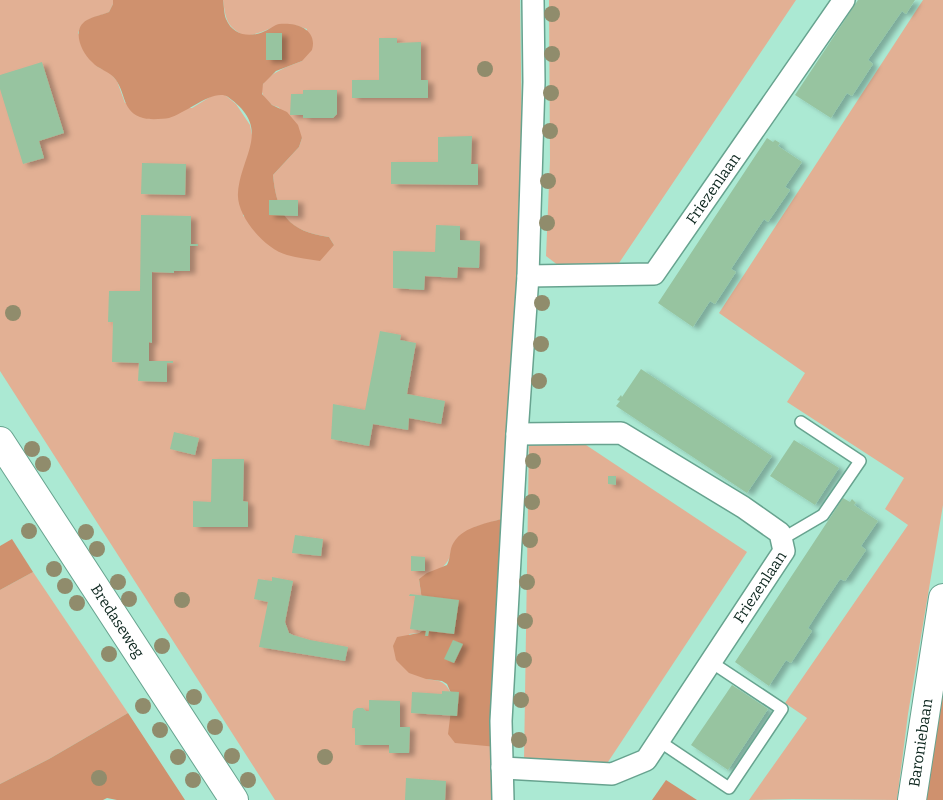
<svg xmlns="http://www.w3.org/2000/svg" width="943" height="800" viewBox="0 0 943 800" font-family="Bitter,serif">
<style>
.green{fill:#e2b094}
.forest{fill:#cf916e}
.building{fill:#97c4a0;filter:url(#shadow)}
.lines{fill:none;stroke-linecap:round;stroke-linejoin:round}
.service-casing{stroke:#67a38f;stroke-width:14}
.minor-casing{stroke:#67a38f;stroke-width:24}
.tertiary-casing{stroke:#67a38f;stroke-width:30}
.secondary-casing{stroke:#67a38f;stroke-width:30}
.service{stroke:#fff;stroke-width:11}
.minor{stroke:#fff;stroke-width:21}
.tertiary{stroke:#fff;stroke-width:28}
.secondary{stroke:#fff;stroke-width:28}
.tree{fill:#908c6c}
.labels{text-anchor:middle;dominant-baseline:central;stroke-width:4.5;stroke-linejoin:round;paint-order:stroke}
.street-label{font-size:15px;fill:#0a241c;stroke:#f2fef9}
</style>
<defs>
<filter id="shadow"><feDropShadow dx="5.5" dy="3" stdDeviation="2.5" flood-color="#0004"/></filter>
</defs>
<rect width="100%" height="100%" fill="#abe9d3"/>
<g class="green">
<path d="M0 0H113V4L109 12C94 19 85 16 78 33L98 67 110 73 117 81 125 103 192 108 215 94 225 95 236 104 250 125 253 140 243 172V216L334 245 329 237C288 231 277 216 273 175L299 147 302 138C297 131 285 112 278 107 276 106 273 106 271 104 243 82 286 67 302 61L307 29C277 17 273 32 245 36 226 26 226 20 223 0H520L522 137 517 288 505 518 475 527 451 551C449 569 434 571 419 579L426 628 419 633 409 634 426 679C440 681 444 680 451 693L497 747 494 800H275L0 371Z"/>
<path d="M549 0H796L619 263 563 269 546 256 550 160Z"/>
<path d="M923 0H943V505L908 714 897 800 792 799 749 800 807 718 785 703 908 525 885 509 904 478 787 402 805 373 719 313Z"/>
<path d="M529 439 583 443 747 552 606 765 524 761Z"/>
<path d="M33 572 128 713 49 759 0 784V590Z"/>
</g>
<g class="forest">
<path d="M113 0H223C224 6 224 14 226 19 233 36 251 38 265 31 270 29 274 25 279 24 296 22 318 29 312 50L302 61 276 71 263 84 262 94 272 105 287 112 298 125 302 138 299 147 273 175C277 215 288 231 329 237L334 245 320 261C309 259 298 258 287 255 265 249 236 216 238 193 241 154 273 129 228 97 214 88 185 114 169 118 163 119 149 120 143 118 122 112 126 94 116 80 110 71 99 70 92 62 81 52 71 29 87 20 94 16 102 15 109 12L113 4Z"/>
<path d="M505 518 497 747 455 743 448 734 451 710V693L447 684 442 681 426 679 409 673 396 660 393 646 397 637 419 633 426 628 419 579 427 573 447 565C451 558 449 549 454 542 464 526 489 523 505 518Z"/>
<path d="M12 539 33 572 0 590V546Z"/>
<path d="M943 648V800H918Z"/>
<path d="M128 713 185 800H117L107 798 103 800H0V784L49 759Z"/>
<path d="M666 780 697 800H652Z"/>
</g>
<g class="building">
<path d="M858 0H915L906 14 902 11 868 60 873 64 852 96 847 93 831 118 795 95Z"/>
<rect x="266" y="33" width="16" height="27"/>
<path d="M379 38H397V43L421 42V80H428V98H352V80H379Z"/>
<path d="M42 62 64 133 39 141 44 158 23 164 0 89V75Z"/>
<path d="M303 90H337V114L333 118H303V115H290L291 94H303Z"/>
<path d="M472 136 471 164H478V185L391 184V162H438V137Z"/>
<path d="M767 138 773 142 775 140 780 143 778 146 802 162 785 187 790 190 768 222 764 219 731 269 736 272 715 304 710 301 693 327 658 303Z"/>
<path d="M142 163 186 164 185 195 141 194Z"/>
<path d="M269 200H298V216L269 215Z"/>
<path d="M141 215 191 216V244H198V246H190V271H174V273L152 272V343L149 342V361H173V363H167V382L138 381 139 363 112 362 113 322H108L109 291H140Z"/>
<path d="M436 225 460 226V240L480 241 479 268 458 267 457 278 425 276 424 290 393 288V251L435 252Z"/>
<path d="M380 331 401 335 400 340 416 343 407 394 445 401 441 424 409 418 408 430 373 424 369 446 331 439 333 404 365 410Z"/>
<path d="M641 369 772 456 747 493 616 406 620 401 617 400 621 395 622 397Z"/>
<path d="M174 432 199 438 195 455 170 449Z"/>
<path d="M794 440 839 468 815 505 770 476Z"/>
<path d="M212 459H244L243 501 248 502V527H193V501L211 502Z"/>
<path d="M608 476H616V485L608 484Z"/>
<path d="M843 498 850 502 852 499 856 503 854 505 878 521 861 546 866 550 845 581 840 579 824 603 808 628 812 631 791 663 786 660 769 686 735 662Z"/>
<path d="M295 535 323 539 321 556 292 553Z"/>
<path d="M411 556 425 557V571H411Z"/>
<path d="M272 577 293 581 285 622 289 633 293 635 310 640 348 647 345 661 259 647 268 602 254 599 258 579 272 581Z"/>
<path d="M410 594 459 600 454 634 429 631 428 636H425L426 631 410 629 415 596H409Z"/>
<path d="M453 640 463 644 454 663 444 659Z"/>
<path d="M732 685 768 709 728 770 691 745Z"/>
<path d="M442 691 459 692 457 716 411 713 412 692 442 694Z"/>
<path d="M369 700 400 701V727H410L409 753H389V745H355V728H352L353 711 357 708H363L366 711H369Z"/>
<path d="M406 778 446 781 445 800H405Z"/>
</g>
<g class="lines">
<defs>
<g id="service">
<path d="M782 539 823 515 860 461 801 422"/>
<path d="M659 741 729 788 782 709 711 662"/>
</g>
<g id="minor">
<path id="s1" d="M528 276 654 274 844 0"/>
<path id="s2" d="M502 768 612 774 646 760 784 551 780 533 743 507 621 433 517 434"/>
<path d="M503 800 501 721 517 434 528 276 534 82 533 0"/>
</g>
<g id="tertiary">
<path id="s3" d="M0 441 234 800"/>
</g>
<g id="secondary">
<path id="s4" d="M912 800 943 598"/>
</g>
</defs>
<use href="#service" class="service-casing"/>
<use href="#minor" class="minor-casing"/>
<use href="#tertiary" class="tertiary-casing"/>
<use href="#secondary" class="secondary-casing"/>
<use href="#service" class="service"/>
<use href="#minor" class="minor"/>
<use href="#tertiary" class="tertiary"/>
<use href="#secondary" class="secondary"/>
</g>
<g class="tree">
<circle cx="552" cy="14" r="8"/>
<circle cx="552" cy="54" r="8"/>
<circle cx="485" cy="69" r="8"/>
<circle cx="551" cy="93" r="8"/>
<circle cx="550" cy="131" r="8"/>
<circle cx="548" cy="181" r="8"/>
<circle cx="547" cy="223" r="8"/>
<circle cx="542" cy="303" r="8"/>
<circle cx="13" cy="313" r="8"/>
<circle cx="541" cy="344" r="8"/>
<circle cx="539" cy="381" r="8"/>
<circle cx="32" cy="449" r="8"/>
<circle cx="533" cy="461" r="8"/>
<circle cx="43" cy="464" r="8"/>
<circle cx="532" cy="502" r="8"/>
<circle cx="29" cy="531" r="8"/>
<circle cx="86" cy="532" r="8"/>
<circle cx="530" cy="540" r="8"/>
<circle cx="97" cy="549" r="8"/>
<circle cx="54" cy="569" r="8"/>
<circle cx="118" cy="582" r="8"/>
<circle cx="527" cy="582" r="8"/>
<circle cx="65" cy="586" r="8"/>
<circle cx="129" cy="599" r="8"/>
<circle cx="182" cy="600" r="8"/>
<circle cx="77" cy="603" r="8"/>
<circle cx="525" cy="621" r="8"/>
<circle cx="162" cy="646" r="8"/>
<circle cx="109" cy="654" r="8"/>
<circle cx="524" cy="660" r="8"/>
<circle cx="194" cy="697" r="8"/>
<circle cx="521" cy="700" r="8"/>
<circle cx="143" cy="706" r="8"/>
<circle cx="215" cy="727" r="8"/>
<circle cx="160" cy="730" r="8"/>
<circle cx="519" cy="740" r="8"/>
<circle cx="232" cy="756" r="8"/>
<circle cx="178" cy="757" r="8"/>
<circle cx="325" cy="757" r="8"/>
<circle cx="99" cy="778" r="8"/>
<circle cx="193" cy="780" r="8"/>
<circle cx="248" cy="780" r="8"/>
</g>
<g class="labels">
<g class="street-label">
<text stroke="none"><textPath href="#s1" startOffset="230">Friezenlaan</textPath></text>
<text stroke="none"><textPath href="#s2" startOffset="354">Friezenlaan</textPath></text>
<text stroke="none"><textPath href="#s3" startOffset="215">Bredaseweg</textPath></text>
<text stroke="none"><textPath href="#s4" startOffset="58">Baroniebaan</textPath></text>
</g>
</g>
</svg>
